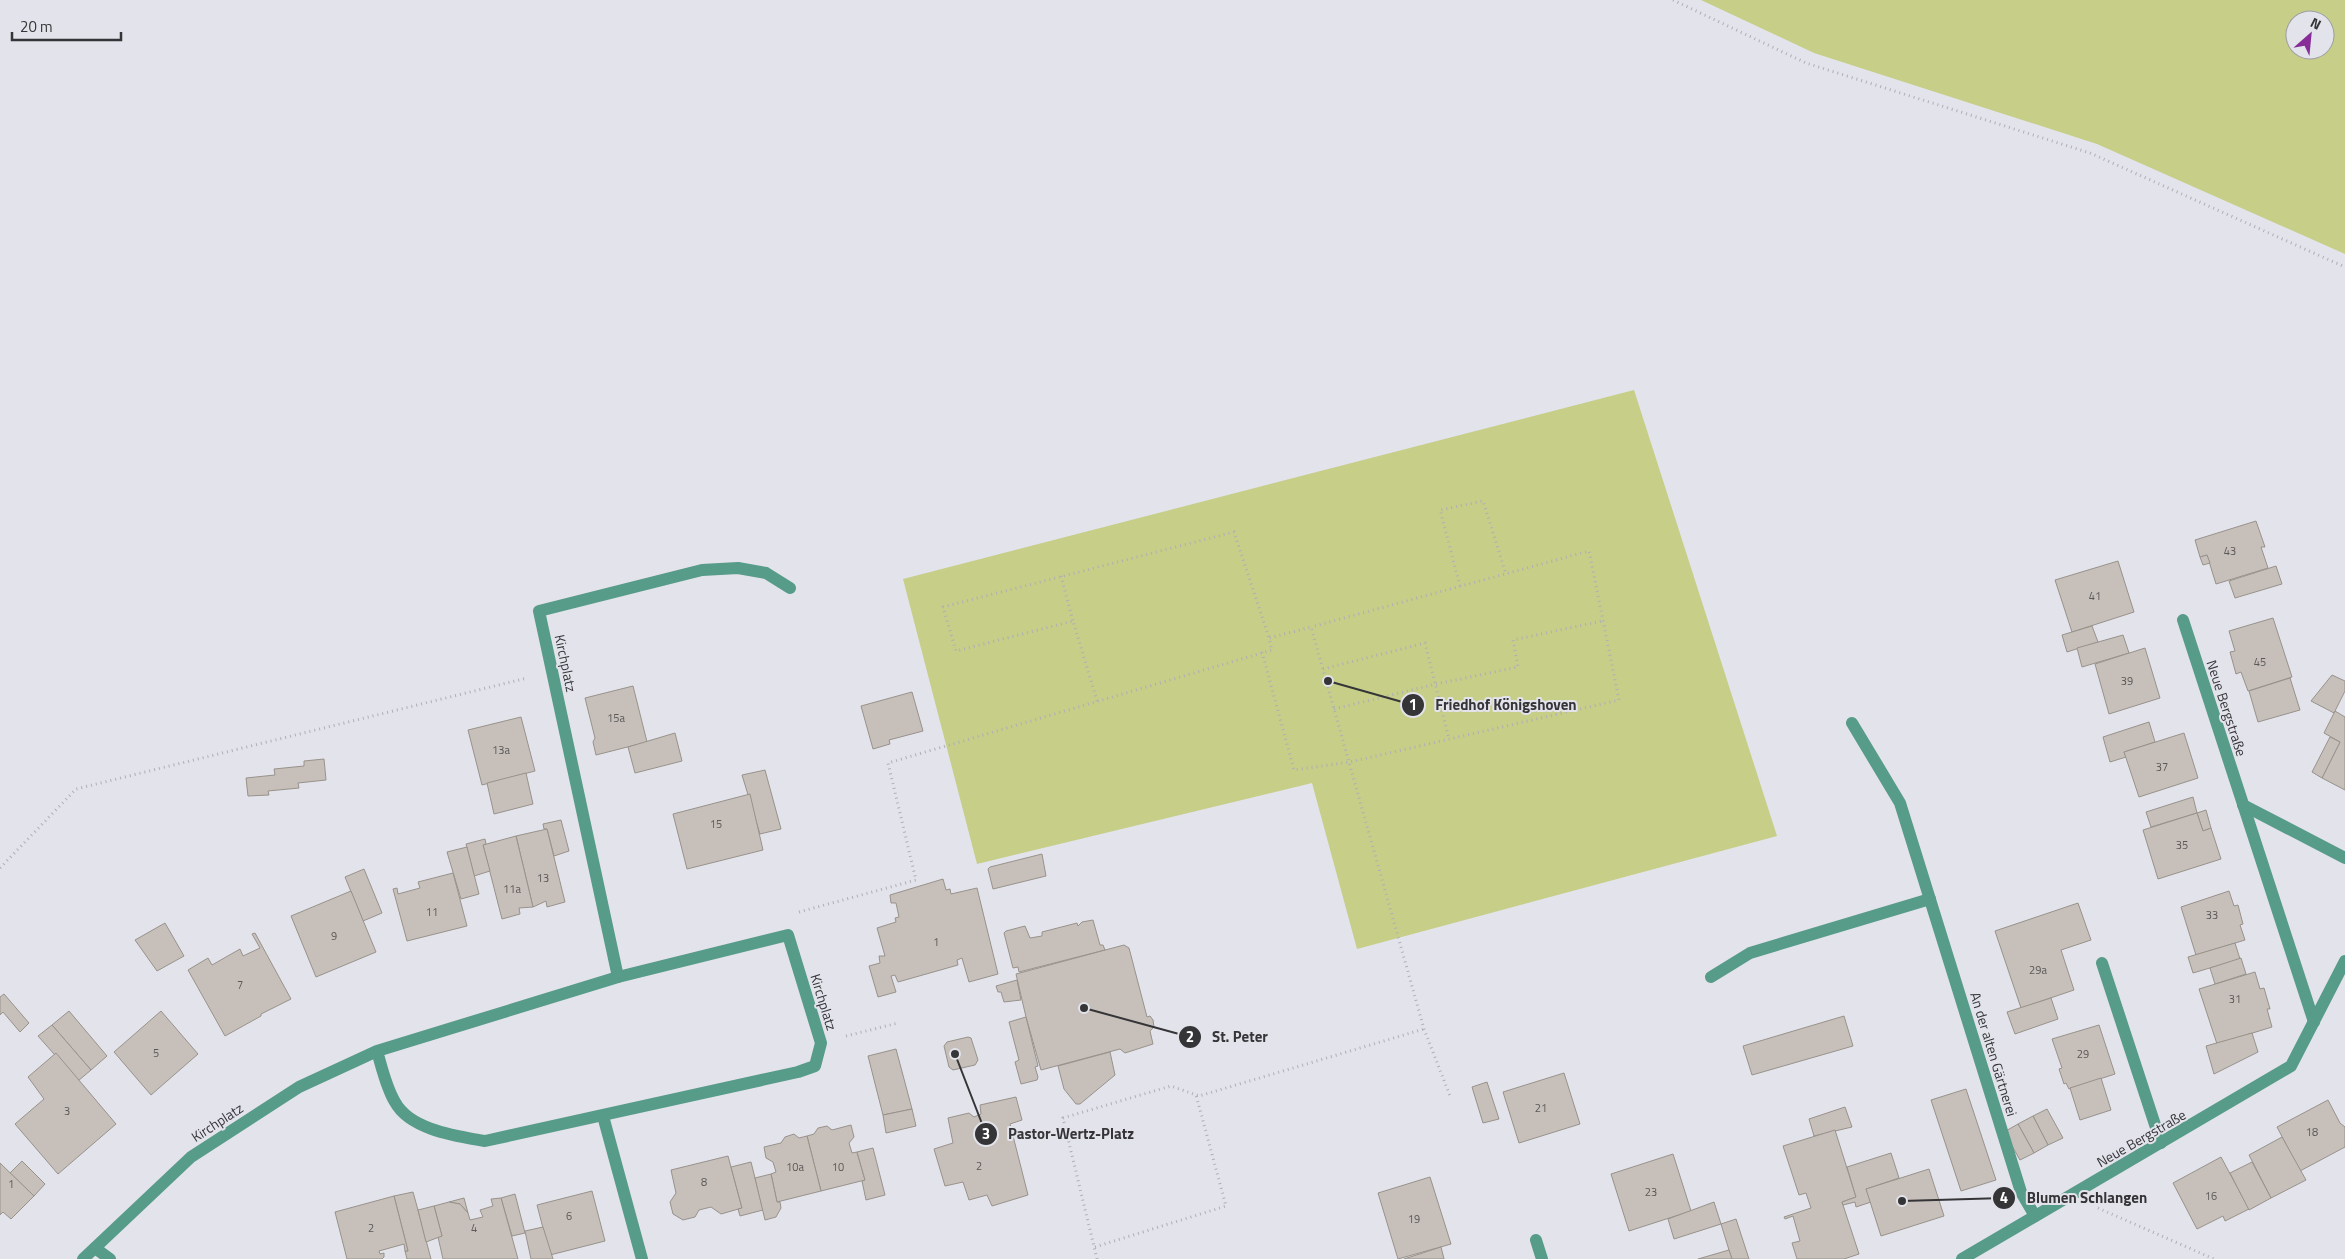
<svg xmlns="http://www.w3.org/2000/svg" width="2345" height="1259" viewBox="0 0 2345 1259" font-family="'Titillium Web',sans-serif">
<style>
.green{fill:#c6ce88;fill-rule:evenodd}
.building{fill:#c7c0ba;stroke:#98928b}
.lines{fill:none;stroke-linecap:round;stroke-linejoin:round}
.path{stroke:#afafb6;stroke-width:3;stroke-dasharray:1 4;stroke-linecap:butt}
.minor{stroke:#579b89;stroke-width:12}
.labels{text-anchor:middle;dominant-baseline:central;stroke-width:4;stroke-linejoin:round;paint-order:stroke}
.number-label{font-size:11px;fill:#5a5858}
.street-label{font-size:14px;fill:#353538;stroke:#e3e3ec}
.leader{fill:none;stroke:#353538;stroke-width:2}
.callout-dot{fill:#353538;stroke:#e3e3ec;stroke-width:2}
.mark-label{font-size:15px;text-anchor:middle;font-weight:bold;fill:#fff}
.callout-label{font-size:15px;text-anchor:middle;font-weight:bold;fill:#353538;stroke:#e3e3ec;stroke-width:4;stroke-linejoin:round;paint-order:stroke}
</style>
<rect width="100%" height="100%" fill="#e3e3ec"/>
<g class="green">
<path d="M1701 0H2345V254L2097 144 1814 53ZM2295 20H2325V50H2295Z"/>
<path d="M1634 390 1777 836 1357 949 1312 783 977 864 903 579Z"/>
</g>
<g class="building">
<path d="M2256 521 2265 547H2261L2268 568 2216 584 2207 555 2200 557 2195 540Z"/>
<path d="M2207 555 2210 563 2203 565 2200 557Z"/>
<path d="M2118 561 2134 612 2072 632 2055 580Z"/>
<path d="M2276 566 2282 584 2235 598 2229 581Z"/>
<path d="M2273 618 2292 677 2248 691 2241 672 2236 674 2230 652 2235 651 2229 631Z"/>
<path d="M2092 626 2098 642 2067 652 2062 635Z"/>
<path d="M2123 635 2129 653 2082 667 2077 648Z"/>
<path d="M2145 648 2160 698 2109 714 2095 664Z"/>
<path d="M2332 675 2345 681V691L2334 713 2311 701Z"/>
<path d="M2290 678 2300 710 2258 722 2249 691Z"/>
<path d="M633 686 647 742 596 755 593 742 595 738 585 698Z"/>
<path d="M912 692 923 731 889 740 890 744 873 749 861 706Z"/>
<path d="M2335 711 2345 717V790L2322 778 2340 742 2324 733Z"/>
<path d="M521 717 535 771 482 785 468 730Z"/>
<path d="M2149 722 2155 742 2124 752 2126 757 2110 762 2103 737Z"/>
<path d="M675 733 682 761 635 773 628 747Z"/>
<path d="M2184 733 2198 778 2139 797 2124 752Z"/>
<path d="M2330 737 2340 742 2322 778 2312 772Z"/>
<path d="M324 759 326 780 298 783 299 788 268 791 269 795 248 796 246 778 275 775 274 769 304 766V761Z"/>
<path d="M765 770 781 829 760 834 742 775Z"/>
<path d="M526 773 533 804 494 814 487 783Z"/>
<path d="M750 794 763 850 687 869 673 814Z"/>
<path d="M2193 797 2197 813 2151 827 2146 812Z"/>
<path d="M2206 810 2211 828 2203 831 2197 813Z"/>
<path d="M2197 813 2203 831 2211 828 2221 859 2158 879 2143 830Z"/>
<path d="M561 820 569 851 554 856 547 829H544L543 824Z"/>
<path d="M547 829 565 902 547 907 546 901 533 907 516 836Z"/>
<path d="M516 836 533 907 519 908 520 914 502 919 483 845Z"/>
<path d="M485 839 486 844 483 845 490 871 474 876 466 844Z"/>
<path d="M467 847 479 894 461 899 447 852Z"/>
<path d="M1042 854 1046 876 993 889 988 869 990 867Z"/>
<path d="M364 869 382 913 363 921 345 877Z"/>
<path d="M453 873 467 926 407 941 393 889 397 888 398 894 420 888 418 882Z"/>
<path d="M943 879 946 890 950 889 951 894 977 888 998 974 969 982 962 958 957 960 958 965 898 982 895 975 891 976 896 992 878 997 869 966 880 963 879 956H885L877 928 896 922 895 918 899 917 896 903H891L890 895Z"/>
<path d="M351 891 376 952 316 977 291 916Z"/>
<path d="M2229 891 2234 906 2238 905 2243 924 2240 925 2245 940 2196 955 2181 907Z"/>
<path d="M2078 903 2091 940 2061 950 2074 990 2021 1008 1995 931Z"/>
<path d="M1093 920 1100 945H1103L1105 950 1019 972 1018 967 1013 968 1004 933 1006 931 1025 926 1030 938 1042 936V932L1077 923 1078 926 1082 922Z"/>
<path d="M165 923 184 956 157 971 135 940Z"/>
<path d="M255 933 291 999 261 1014V1016L225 1036 188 970 208 958 212 965 240 949 243 956 260 948 252 934Z"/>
<path d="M2235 943 2240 959 2193 973 2188 957Z"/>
<path d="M1124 945 1129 948 1147 1017 1150 1016 1153 1020 1154 1027 1150 1031 1153 1044 1125 1053 1120 1049 1041 1070 1026 1017 1016 974Z"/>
<path d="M2241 958 2246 974 2215 984 2210 968Z"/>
<path d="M2255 972 2260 989 2264 988 2270 1009H2267L2272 1027 2217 1044 2199 989Z"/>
<path d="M1017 980 1021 1000 1004 1002 1001 992H998L996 986Z"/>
<path d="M4 994 29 1023 20 1032 3 1012 0 1015V997Z"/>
<path d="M2051 998 2058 1019 2015 1034 2007 1012Z"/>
<path d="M69 1011 107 1056 91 1070 52 1025Z"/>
<path d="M161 1011 198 1054 151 1095 114 1052Z"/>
<path d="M1844 1016 1853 1046 1752 1075 1743 1046Z"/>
<path d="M1026 1017 1038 1066 1035 1067 1038 1077 1037 1080 1021 1084 1015 1062 1019 1060 1009 1022Z"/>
<path d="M52 1025 91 1070 78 1081 38 1036Z"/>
<path d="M2099 1025 2115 1074 2069 1089 2066 1083 2064 1084 2059 1069 2062 1068 2052 1039Z"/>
<path d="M2252 1033 2258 1052 2214 1074 2206 1046Z"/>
<path d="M968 1037 971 1038 978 1060 975 1065 953 1070 949 1067 944 1046 947 1042Z"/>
<path d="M896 1049 912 1109 883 1115 868 1056Z"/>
<path d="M1110 1052 1115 1075 1080 1104H1076L1064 1089 1058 1066Z"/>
<path d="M56 1053 116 1124 58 1174 15 1124 44 1099 28 1077Z"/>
<path d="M1564 1073 1580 1124 1519 1143 1503 1092Z"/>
<path d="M2101 1078 2111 1110 2080 1120 2070 1088Z"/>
<path d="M1487 1082 1499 1119 1483 1123 1472 1087Z"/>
<path d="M1966 1089 1996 1180 1961 1191 1931 1100Z"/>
<path d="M1016 1097 1022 1120 1010 1124 1028 1195 992 1206 987 1195 969 1200 963 1182 945 1186 934 1149 953 1143 948 1118 969 1113 974 1117 981 1114 980 1105Z"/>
<path d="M2328 1100 2340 1123 2345 1127V1147L2300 1171 2277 1127Z"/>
<path d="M1845 1107 1852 1127 1814 1136 1809 1119Z"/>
<path d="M912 1109 916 1126 886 1133 883 1115Z"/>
<path d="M2047 1109 2063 1138 2048 1145 2033 1116Z"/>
<path d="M2033 1116 2048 1145 2034 1153 2018 1124Z"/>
<path d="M2018 1124 2034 1153 2020 1160 2004 1132Z"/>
<path d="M851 1125 854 1137 849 1143 852 1153 857 1152 865 1180 821 1191 807 1136 814 1134 818 1128 827 1126 832 1130Z"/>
<path d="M1835 1130 1856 1197 1842 1202 1859 1254 1844 1259H1797L1792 1243 1800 1241 1793 1216 1785 1219 1784 1217 1811 1208 1806 1193 1799 1195 1783 1146Z"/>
<path d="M794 1134 799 1138 807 1136 821 1191 777 1202 771 1174 776 1172 773 1162 766 1158 764 1147 781 1143 785 1137Z"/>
<path d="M2282 1137 2306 1180 2271 1198 2249 1155Z"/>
<path d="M873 1148 885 1195 866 1200 862 1181 865 1180 857 1152Z"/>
<path d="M1891 1153 1899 1178 1866 1189 1871 1202 1856 1207 1855 1202 1843 1205 1842 1202 1856 1197 1847 1167Z"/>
<path d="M1673 1154 1691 1211 1629 1231 1611 1174Z"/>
<path d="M728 1156 742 1208 721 1214 711 1207 699 1210 695 1217 683 1220 673 1214 670 1202 676 1193 671 1170Z"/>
<path d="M2221 1157 2249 1209 2225 1221 2223 1216 2197 1229 2173 1183Z"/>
<path d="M22 1161 45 1184 34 1196 10 1173Z"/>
<path d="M751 1162 763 1210 740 1216 738 1209 742 1208 731 1167Z"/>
<path d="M2252 1162 2271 1198 2249 1210 2230 1173Z"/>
<path d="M0 1163 34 1196 11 1219 3 1212 0 1215Z"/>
<path d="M1929 1169 1944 1216 1881 1236 1866 1189Z"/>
<path d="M771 1174 777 1202H780L781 1208 776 1217 765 1220 755 1178Z"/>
<path d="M1430 1177 1451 1244 1398 1259 1378 1193Z"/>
<path d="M592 1191 605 1241 550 1255 537 1205Z"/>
<path d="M413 1192 418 1210 431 1259H407L405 1251H408L394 1196Z"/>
<path d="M515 1194 525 1233 512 1236 501 1198Z"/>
<path d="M394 1196 408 1251H405L404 1244 379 1251 380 1254 384 1253V1257L382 1259H347L335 1212Z"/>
<path d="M464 1198 468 1213 460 1204 449 1202Z"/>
<path d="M501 1198 518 1259H443L438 1237 442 1236 434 1206 449 1202 460 1204 468 1213 470 1220 483 1217 480 1210 493 1206 491 1199Z"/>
<path d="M1714 1202 1721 1224 1674 1239 1668 1219Z"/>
<path d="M434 1206 442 1236 426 1242 418 1210Z"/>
<path d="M1736 1219 1749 1259H1732L1729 1250 1721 1224Z"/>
<path d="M543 1227 553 1259H531L525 1231Z"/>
<path d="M1441 1247 1444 1259H1404Z"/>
<path d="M1729 1250 1732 1259H1698Z"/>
</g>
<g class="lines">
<g class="path">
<path d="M1673 0 1806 63 2090 153 2345 267"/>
<path d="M1061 576 1073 621"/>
<path d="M1460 586 1440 510 1483 501 1506 574"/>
<path d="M1262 652 1294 770 1350 762 1619 700 1589 551 1311 627"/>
<path d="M1323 669 1425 643 1449 739"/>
<path d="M1097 701 1073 621 956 651 943 607 1234 532 1269 638"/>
<path d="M1334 709 1436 684 1518 667 1513 640 1602 621"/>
<path d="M0 868 76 789 527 678"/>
<path d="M799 912 916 880 888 763 1272 650 1269 638 1311 627 1424 1029 1450 1096"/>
<path d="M846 1036 898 1023"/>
<path d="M2098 1208 2214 1259"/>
<path d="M1095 1247 1226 1206 1196 1095"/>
<path d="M1097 1259 1063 1118 1171 1086 1199 1096 1424 1029"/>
</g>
<g class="minor">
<path d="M2183 620 2314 1022"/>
<path d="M1852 723 1900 803 2021 1192 2035 1216"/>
<path d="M2243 805 2345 858"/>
<path d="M2102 963 2161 1143"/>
<path d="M618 977 539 611 702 570 738 568 766 573 790 588"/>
<path d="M1711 977 1750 953 1930 899"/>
<path d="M603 1116 642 1259"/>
<path d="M1536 1240 1542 1259"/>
<path d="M95 1248 110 1259"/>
<path d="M83 1259 191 1157 299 1087 377 1051 618 977 788 935 821 1043 815 1066 798 1072 485 1141C457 1136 410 1130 395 1102 386 1087 382 1068 377 1051"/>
<path d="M1962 1259 2291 1066 2345 961"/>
</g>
</g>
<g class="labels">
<g class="number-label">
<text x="2230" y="551">43</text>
<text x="2095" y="596">41</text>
<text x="2260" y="662">45</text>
<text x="2127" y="681">39</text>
<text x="616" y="718">15a</text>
<text x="501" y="750">13a</text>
<text x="2162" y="767">37</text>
<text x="716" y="824">15</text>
<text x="2182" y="845">35</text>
<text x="543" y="878">13</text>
<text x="512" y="889">11a</text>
<text x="432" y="912">11</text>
<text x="2212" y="915">33</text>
<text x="334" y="936">9</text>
<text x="936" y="942">1</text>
<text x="2038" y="970">29a</text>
<text x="240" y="985">7</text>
<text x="2235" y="999">31</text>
<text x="156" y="1053">5</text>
<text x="2083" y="1054">29</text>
<text x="1541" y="1108">21</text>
<text x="67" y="1111">3</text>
<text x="2312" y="1132">18</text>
<text x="979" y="1166">2</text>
<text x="795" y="1167">10a</text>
<text x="838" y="1167">10</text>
<text x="704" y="1182">8</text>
<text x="11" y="1184">1</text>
<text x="1651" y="1192">23</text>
<text x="2211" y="1196">16</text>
<text x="569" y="1216">6</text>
<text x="1414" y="1219">19</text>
<text x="371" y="1228">2</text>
<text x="474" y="1228">4</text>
</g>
<g class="street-label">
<text transform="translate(566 663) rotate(78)">Kirchplatz</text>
<text transform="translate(2227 708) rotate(72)">Neue Bergstraße</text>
<text transform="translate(824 1002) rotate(73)">Kirchplatz</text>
<text transform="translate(1994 1054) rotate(73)">An der alten Gärtnerei</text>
<text transform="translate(217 1122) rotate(-33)">Kirchplatz</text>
<text transform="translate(2141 1138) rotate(-30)">Neue Bergstraße</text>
</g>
</g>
<path class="leader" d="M1328 681L1413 705M1084 1008L1190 1037M955 1054L986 1134M1902 1201L2004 1198"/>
<g class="callout-dot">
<circle cx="1328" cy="681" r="5"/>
<circle cx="1084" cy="1008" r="5"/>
<circle cx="955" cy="1054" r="5"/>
<circle cx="1902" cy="1201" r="5"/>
<circle cx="1413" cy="705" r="12"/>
<circle cx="1190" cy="1037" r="12"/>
<circle cx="986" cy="1134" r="12"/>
<circle cx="2004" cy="1198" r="12"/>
</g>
<g class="mark-label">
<text x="1413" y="710">1</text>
<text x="1190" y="1042">2</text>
<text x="986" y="1139">3</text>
<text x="2004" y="1203">4</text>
</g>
<g class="callout-label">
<text x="1506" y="710">Friedhof Königshoven</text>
<text x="1240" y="1042">St. Peter</text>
<text x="1071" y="1139">Pastor-Wertz-Platz</text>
<text x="2087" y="1203">Blumen Schlangen</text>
</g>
<g transform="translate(2310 35) rotate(27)"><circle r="24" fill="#e3e3ec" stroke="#9d9da4"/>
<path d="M0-4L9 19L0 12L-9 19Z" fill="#872d98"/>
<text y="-8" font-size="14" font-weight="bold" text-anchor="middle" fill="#353538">N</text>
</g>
<path d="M12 32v8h109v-8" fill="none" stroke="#353538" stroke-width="2.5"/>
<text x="20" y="32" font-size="15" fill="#353538" stroke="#e3e3ec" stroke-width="4" paint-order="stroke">20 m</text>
</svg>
